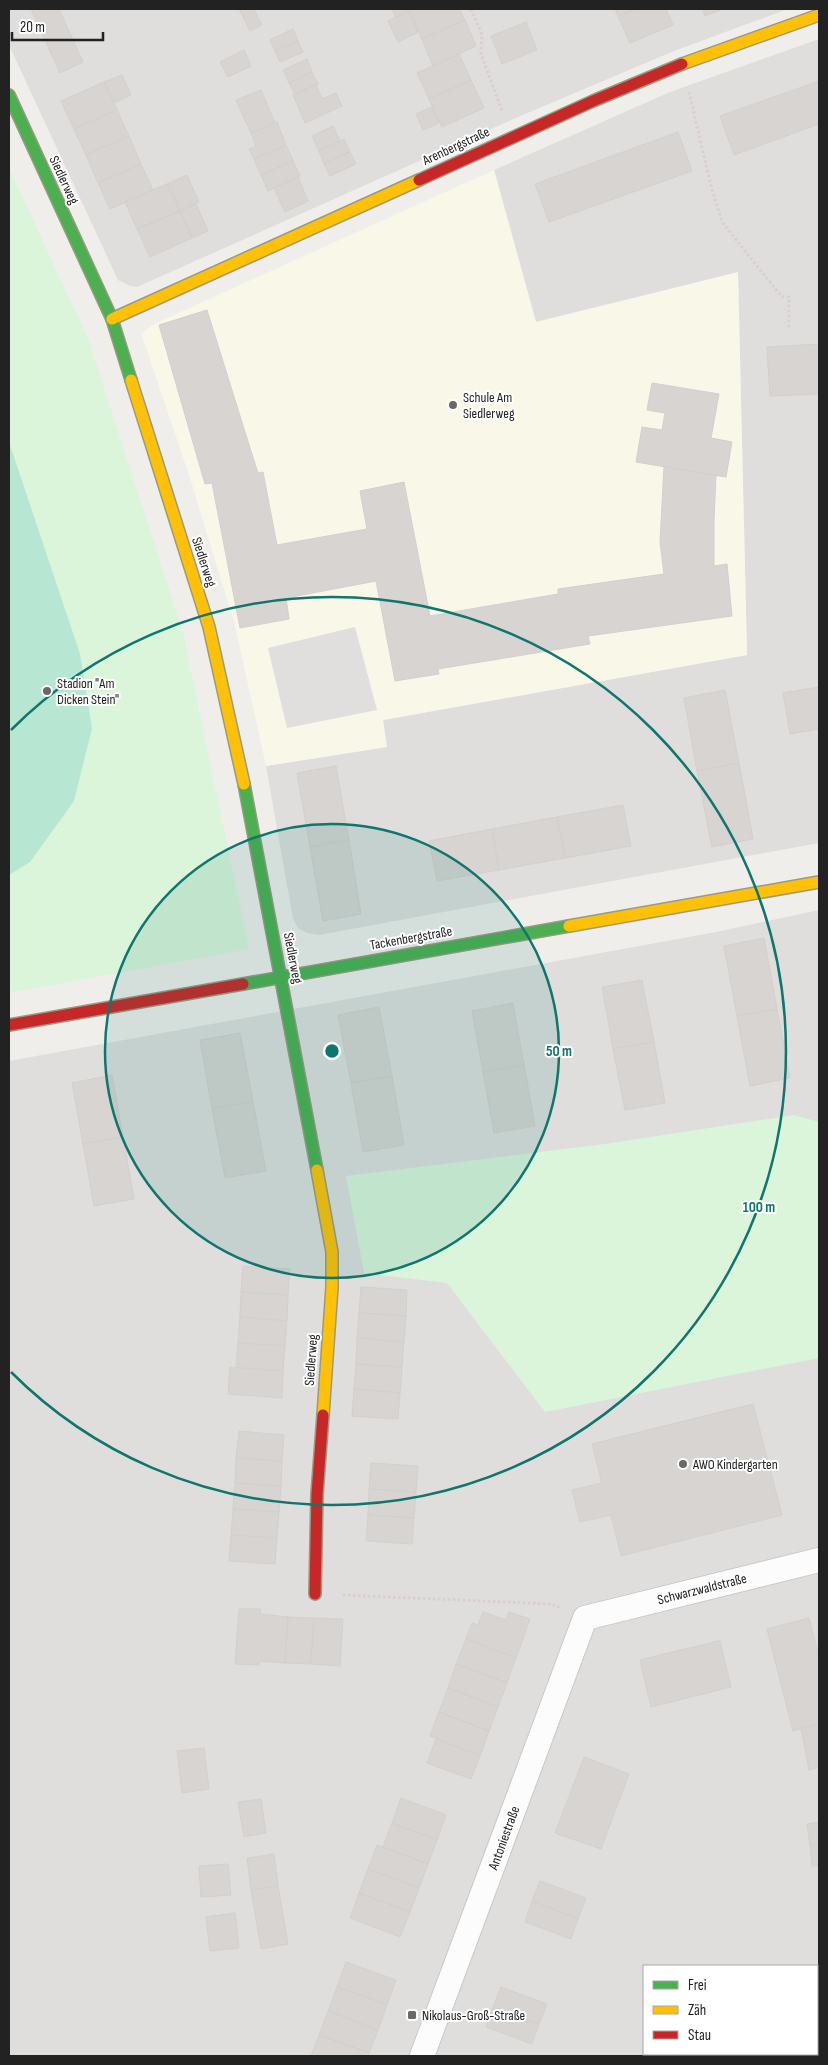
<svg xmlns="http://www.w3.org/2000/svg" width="828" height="2065" viewBox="0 0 828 2065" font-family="'Sofia Sans Condensed',sans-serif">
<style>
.residential{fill:#dfdedc;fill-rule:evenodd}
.education{fill:#f8f7e8}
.park{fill:#daf5da}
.pitch{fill:#b7e6d2}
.parking{fill:#e0dfde}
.building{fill:#d7d4d2;stroke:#d3d0cc}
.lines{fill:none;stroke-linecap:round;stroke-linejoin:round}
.street-casing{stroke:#c9c8c7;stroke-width:26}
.fast-casing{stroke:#999a82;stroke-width:14}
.slow-casing{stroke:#999a82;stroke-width:14}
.jam-casing{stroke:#999a82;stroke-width:14}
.path{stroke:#dccecd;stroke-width:3;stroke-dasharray:2.5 2.5;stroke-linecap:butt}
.street{stroke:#fdfcfc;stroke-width:24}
.fast{stroke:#4caf50;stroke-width:11}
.slow{stroke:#ffc107;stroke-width:11}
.jam{stroke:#c62828;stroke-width:11}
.ring{fill:none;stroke:#0f766e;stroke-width:2.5}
.poi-dot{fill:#6a6968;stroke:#fff;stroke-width:2}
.labels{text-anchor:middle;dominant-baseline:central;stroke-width:4;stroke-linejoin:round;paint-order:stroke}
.street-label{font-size:14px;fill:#222;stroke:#fff}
.poi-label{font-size:14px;fill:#222;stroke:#fff;text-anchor:start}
.centre{fill:#0f766e;stroke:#fff;stroke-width:2.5}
.ring-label{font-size:15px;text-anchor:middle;font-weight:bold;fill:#0f766e;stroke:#fff;stroke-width:4;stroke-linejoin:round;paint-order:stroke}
</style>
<rect width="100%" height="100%" fill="#f0eeeb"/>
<g class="residential">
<path d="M9 9H788L674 51 518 117 137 287 130 286 118 280 9 45Z"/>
<path d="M819 39V843L319 935 307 933 298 928 293 919 266 766 386 747 383 720 747 655 738 273 536 322 494 170 670 92Z"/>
<path d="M819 910V2056H9V1061L716 932ZM644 1966H817V2054H644Z"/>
</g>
<path class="education" d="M494 170 536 322 738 272 747 655 383 720 387 747 266 766 234 622 190 478 141 333 156 323Z"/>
<g class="park">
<path d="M9 168 89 341 183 633 249 949 9 993Z"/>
<path d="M794 1115 819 1122V1358L545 1412 447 1283 364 1273 346 1176 605 1144Z"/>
</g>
<path class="pitch" d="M9 442 80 654 92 728 74 801 30 862 9 875Z"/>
<path class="parking" d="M355 627 377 710 287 728 268 648Z"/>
<g class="building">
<path d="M31 9H59L83 62 60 73Z"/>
<path d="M239 9H254L262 25 250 31Z"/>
<path d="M392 9H408L409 11 396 17Z"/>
<path d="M415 9H459L465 20 422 39 409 11Z"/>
<path d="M615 9H636L618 16Z"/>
<path d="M636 9H666L673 25 630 43 618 16Z"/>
<path d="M703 9H723L705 16Z"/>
<path d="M409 11 418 32 398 42 388 21Z"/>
<path d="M465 20 476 46 433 66 422 39Z"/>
<path d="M526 22 537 50 502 64 491 36Z"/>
<path d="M293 29 298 41 275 51 270 40Z"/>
<path d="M298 41 303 52 280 62 275 51Z"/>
<path d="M244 50 251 66 228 77 220 62Z"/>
<path d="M459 54 471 80 429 99 417 73Z"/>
<path d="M307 59 312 72 289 83 283 70Z"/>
<path d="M312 72 318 84 295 94 289 83Z"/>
<path d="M122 75 131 95 114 103 104 82Z"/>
<path d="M471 80 484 108 442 127 429 99Z"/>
<path d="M819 81V124L734 155 720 116Z"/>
<path d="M104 82 117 110 74 129 61 101Z"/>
<path d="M316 85 322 99 336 93 342 106 305 123 293 95Z"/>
<path d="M261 90 275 123 251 133 236 100Z"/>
<path d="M432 107 439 123 423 130 416 114Z"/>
<path d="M117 110 129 136 86 155 74 129Z"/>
<path d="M277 122 286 145 254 159 249 149 256 146 251 133Z"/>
<path d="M333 126 340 141 319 151 312 136Z"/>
<path d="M678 132 692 171 549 222 535 184Z"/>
<path d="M129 136 141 164 98 183 86 155Z"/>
<path d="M344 139 350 152 324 164 319 151Z"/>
<path d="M286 145 293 161 261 175 254 159Z"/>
<path d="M350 152 356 164 330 176 324 164Z"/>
<path d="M293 161 300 176 268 191 261 175Z"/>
<path d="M141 164 153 190 110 209 98 183Z"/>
<path d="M187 175 199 202 180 211 167 184Z"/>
<path d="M298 177 308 201 285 212 274 188Z"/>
<path d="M167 184 180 211 137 229 125 202Z"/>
<path d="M196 204 208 231 192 238 180 211Z"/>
<path d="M180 211 192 238 150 257 137 229Z"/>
<path d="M207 310 250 448 258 473 263 472 277 545 367 529 360 491 404 482 430 616 558 594V589L664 574 660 542 664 466 716 475 714 521V566L727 564 732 616 588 636 590 644 438 669 439 674 395 681 376 581 286 598 289 619 240 628 212 483 205 484 159 325Z"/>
<path d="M819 344V394L770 396 767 347Z"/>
<path d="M652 383 719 394 711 438 732 442 726 477 636 462 642 427 662 430 665 413 647 410Z"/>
<path d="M819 687V729L790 734 783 693Z"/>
<path d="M725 690 739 763 697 771 684 698Z"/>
<path d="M739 763 753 839 712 847 697 771Z"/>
<path d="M336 766 349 840 310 847 297 773Z"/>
<path d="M623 805 631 846 565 858 557 817Z"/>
<path d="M557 817 565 858 499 870 492 829Z"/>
<path d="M492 829 499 870 437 881 429 841Z"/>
<path d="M349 840 361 914 323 921 310 847Z"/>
<path d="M764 938 777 1009 737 1016 724 946Z"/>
<path d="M642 980 654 1042 613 1049 602 987Z"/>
<path d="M513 1003 524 1065 483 1072 472 1011Z"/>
<path d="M379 1007 392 1076 351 1083 338 1015Z"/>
<path d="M777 1009 790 1078 750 1086 737 1016Z"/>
<path d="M240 1033 253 1101 212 1109 200 1040Z"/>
<path d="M654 1042 665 1103 625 1110 613 1049Z"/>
<path d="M524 1065 535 1126 494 1133 483 1072Z"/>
<path d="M112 1075 123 1137 83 1144 72 1083Z"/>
<path d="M392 1076 404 1145 363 1152 351 1083Z"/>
<path d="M253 1101 266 1171 225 1178 212 1109Z"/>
<path d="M123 1137 134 1199 94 1206 83 1144Z"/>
<path d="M243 1266 290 1269 288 1295 241 1292Z"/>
<path d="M361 1287 407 1290 406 1316 359 1313Z"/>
<path d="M241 1292 288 1295 287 1321 240 1317Z"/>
<path d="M359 1313 406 1316 404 1342 357 1338Z"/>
<path d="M240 1317 287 1321 285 1346 238 1343Z"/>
<path d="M357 1338 404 1342 402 1367 356 1364Z"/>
<path d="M238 1343 285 1346 283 1371 236 1368Z"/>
<path d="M356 1364 402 1367 400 1393 354 1389Z"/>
<path d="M230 1367 283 1371 282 1398 228 1394Z"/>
<path d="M354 1389 400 1393 398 1419 352 1416Z"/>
<path d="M753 1404 782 1515 621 1556 611 1515 580 1522 572 1490 602 1483 592 1444Z"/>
<path d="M239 1431 284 1435 282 1461 236 1458Z"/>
<path d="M236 1458 282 1461 281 1486 235 1483Z"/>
<path d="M371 1463 418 1466 416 1492 369 1489Z"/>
<path d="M235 1483 281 1486 279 1512 233 1509Z"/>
<path d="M369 1489 416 1492 414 1518 368 1515Z"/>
<path d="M233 1509 279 1512 277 1538 231 1535Z"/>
<path d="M368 1515 414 1518 412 1544 366 1541Z"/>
<path d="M231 1535 277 1538 275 1564 229 1561Z"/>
<path d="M239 1609H261L260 1614 288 1617 285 1663 260 1661 259 1665 235 1664Z"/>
<path d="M483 1612 506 1620 509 1612 530 1619 516 1658 466 1639 472 1623 478 1625Z"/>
<path d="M288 1617 314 1618 311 1664 285 1663Z"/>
<path d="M314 1618 343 1619 340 1666 311 1664Z"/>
<path d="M809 1618 819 1657V1724L793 1731 767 1629Z"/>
<path d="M466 1639 516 1658 507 1683 456 1664Z"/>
<path d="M718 1641H720L731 1687 651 1707 640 1660Z"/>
<path d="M456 1664 507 1683 498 1707 448 1688Z"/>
<path d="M448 1688 498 1707 489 1731 439 1712Z"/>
<path d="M439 1712 489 1731 480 1756 430 1736Z"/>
<path d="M819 1724V1767L809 1770 801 1728Z"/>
<path d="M436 1739 480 1756 471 1779 427 1763Z"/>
<path d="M204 1748 209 1789 182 1793 177 1751Z"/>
<path d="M584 1757 629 1774 601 1849 555 1833Z"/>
<path d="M401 1798 446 1815 437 1840 392 1823Z"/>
<path d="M261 1799 266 1833 244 1837 238 1802Z"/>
<path d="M819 1822V1844L810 1845 807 1824Z"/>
<path d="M392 1823 437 1840 428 1864 383 1847Z"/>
<path d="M819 1844V1866H812L810 1845Z"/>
<path d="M377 1845 428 1864 419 1888 368 1869Z"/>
<path d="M274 1854 278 1886 251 1890 247 1858Z"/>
<path d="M228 1864 231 1895 201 1897 199 1866Z"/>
<path d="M368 1869 419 1888 410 1912 359 1893Z"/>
<path d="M540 1881 586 1898 578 1919 532 1901Z"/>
<path d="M278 1886 288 1944 261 1949 251 1890Z"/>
<path d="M359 1893 410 1912 400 1937 350 1918Z"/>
<path d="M532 1901 578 1919 571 1939 525 1922Z"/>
<path d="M235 1913 239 1948 210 1951 206 1917Z"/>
<path d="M346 1962 396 1980 387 2005 337 1987Z"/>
<path d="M337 1987 387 2005 378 2030 328 2011Z"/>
<path d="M501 1987 547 2004 539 2024 493 2007Z"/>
<path d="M493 2007 539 2024 532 2044 486 2027Z"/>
<path d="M328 2011 378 2030 369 2053 319 2035Z"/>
<path d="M319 2035 369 2053 368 2056H311Z"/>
</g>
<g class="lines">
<defs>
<path id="street" d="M422 2056 585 1618 819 1560"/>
<g id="fast">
<path d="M9 95 112 319 131 380"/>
<path d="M244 784 317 1170"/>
<path d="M243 984 569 926"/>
</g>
<g id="slow">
<path d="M682 64 819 15"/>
<path d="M112 319 419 180"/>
<path d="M131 380 209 627 244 784"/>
<path d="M569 926 819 882"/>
<path d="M317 1170 332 1252V1287L323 1415"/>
</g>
<g id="jam">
<path d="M419 180 593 101 682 64"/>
<path d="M9 1025 243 984"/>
<path d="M315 1594 317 1494 323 1415"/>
</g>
</defs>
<use href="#street" class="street-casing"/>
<use href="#fast" class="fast-casing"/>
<use href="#slow" class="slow-casing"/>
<use href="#jam" class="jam-casing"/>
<g class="path">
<path d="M471 9 482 35 481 54 502 111"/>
<path d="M689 92 711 186 722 222 782 297H789V328"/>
<path d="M343 1595 551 1604 561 1608"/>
</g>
<use href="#street" class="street"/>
<use href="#fast" class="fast"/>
<use href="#slow" class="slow"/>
<use href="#jam" class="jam"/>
</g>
<circle cx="332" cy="1051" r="227" fill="#0f766e" fill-opacity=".12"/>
<g class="ring">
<circle cx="332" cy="1051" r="227"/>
<path d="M11 730A454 454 0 1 1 11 1372"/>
</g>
<g class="poi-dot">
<circle cx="453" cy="405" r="5"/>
<circle cx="47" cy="691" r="5"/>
<circle cx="683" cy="1464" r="5"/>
<rect x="407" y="2010" width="10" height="10" rx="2.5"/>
</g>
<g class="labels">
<g class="street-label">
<text transform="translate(456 146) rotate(-25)">Arenbergstraße</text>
<text transform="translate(64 180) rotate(65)">Siedlerweg</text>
<text transform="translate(204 562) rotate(72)">Siedlerweg</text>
<text transform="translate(411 938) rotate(-10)">Tackenbergstraße</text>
<text transform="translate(293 958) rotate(79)">Siedlerweg</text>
<text transform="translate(311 1360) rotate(-86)">Siedlerweg</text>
<text transform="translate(702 1589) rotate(-14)">Schwarzwaldstraße</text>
<text transform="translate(504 1838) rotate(-70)">Antoniestraße</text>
</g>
<g class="poi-label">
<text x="463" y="397">Schule Am<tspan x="463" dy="16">Siedlerweg</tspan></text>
<text x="57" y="683">Stadion "Am<tspan x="57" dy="16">Dicken Stein"</tspan></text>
<text x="693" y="1464">AWO Kindergarten</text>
<text x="422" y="2015">Nikolaus-Groß-Straße</text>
</g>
</g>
<circle cx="332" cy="1051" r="8" class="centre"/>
<g class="ring-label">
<text x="559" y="1056">50 m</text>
<text x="759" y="1212">100 m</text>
</g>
<rect width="828" height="2065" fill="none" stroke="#222222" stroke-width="20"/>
<rect x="643" y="1965" width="175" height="90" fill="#ffffff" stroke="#a7a7a7"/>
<rect x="653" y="1981" width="25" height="8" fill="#4caf50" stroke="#a7a7a7"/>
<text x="688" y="1990" font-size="15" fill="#222222">Frei</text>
<rect x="653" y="2006" width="25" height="8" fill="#ffc107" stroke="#a7a7a7"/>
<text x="688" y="2015" font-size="15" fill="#222222">Zäh</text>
<rect x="653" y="2031" width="25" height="8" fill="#c62828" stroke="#a7a7a7"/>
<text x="688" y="2040" font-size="15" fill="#222222">Stau</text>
<path d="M12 32v8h91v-8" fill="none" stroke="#222222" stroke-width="2.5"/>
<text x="20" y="32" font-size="15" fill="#222222" stroke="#ffffff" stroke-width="4" paint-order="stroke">20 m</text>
</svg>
